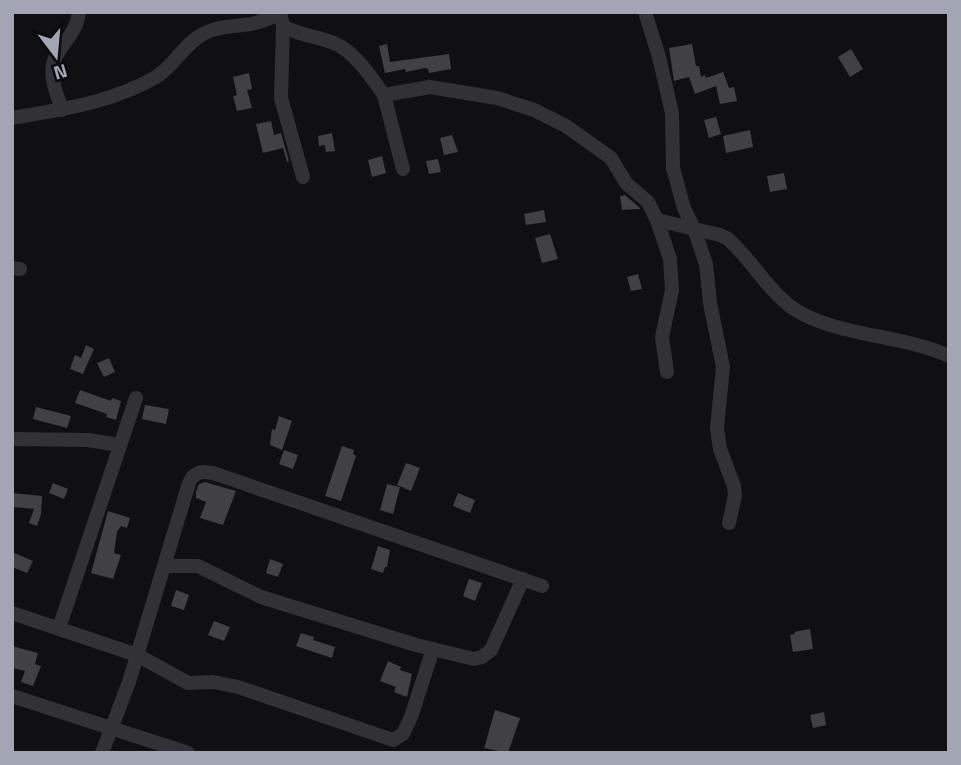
<svg xmlns="http://www.w3.org/2000/svg" width="961" height="765" viewBox="0 0 961 765" font-family="'Titillium Web',sans-serif">
<style>
.building{fill:#404045}
.lines{fill:none;stroke-linecap:round;stroke-linejoin:round}
.minor{stroke:#323236;stroke-width:14}
</style>
<rect width="100%" height="100%" fill="#101012"/>
<g class="building">
<path d="M387 44 390 62 449 54 451 69 429 73 428 69 425 68 406 72 405 69 385 73 379 46Z"/>
<path d="M692 44 696 66H699L701 77 705 75 706 78 723 72 729 88 734 87 737 101 720 104 716 86 695 94 689 77 674 81 669 48Z"/>
<path d="M851 49 863 69 850 77 838 57Z"/>
<path d="M249 73 252 89 247 90 252 108 237 111 233 96 237 95 233 77Z"/>
<path d="M716 117 721 134 709 138 704 120Z"/>
<path d="M271 121 274 135 281 133 289 161 287 162 283 148 263 153 256 124Z"/>
<path d="M750 130 753 147 726 153 723 136Z"/>
<path d="M332 133 335 151 326 152 325 145 319 146 318 136Z"/>
<path d="M452 135 458 152 444 155 440 138Z"/>
<path d="M382 156 386 173 372 177 368 160Z"/>
<path d="M438 159 441 172 429 174 426 161Z"/>
<path d="M784 173 787 189 770 192 767 176Z"/>
<path d="M625 195 640 208V209L622 210 620 196Z"/>
<path d="M544 210 546 222 526 225 524 214Z"/>
<path d="M550 234 558 259 542 263 535 238Z"/>
<path d="M638 274 642 289 631 291 627 277Z"/>
<path d="M86 345 94 349 83 374 70 369 75 355 81 358Z"/>
<path d="M109 358 115 372 104 377 97 363Z"/>
<path d="M80 390 111 401 112 398 121 401 116 420 106 417 107 414 75 403Z"/>
<path d="M145 405 169 409 166 424 142 419Z"/>
<path d="M36 407 71 416 67 428 33 419Z"/>
<path d="M279 416 292 421 282 450 270 445 272 429 275 430Z"/>
<path d="M342 446 354 450 353 454 356 456 341 501 325 496Z"/>
<path d="M284 450 298 455 293 469 279 464Z"/>
<path d="M406 463 420 468 411 491 397 485Z"/>
<path d="M205 482 236 491 223 525 200 518 206 502 196 498V492L199 484Z"/>
<path d="M53 483 68 489 64 499 49 493Z"/>
<path d="M387 484 400 487 393 514 380 510Z"/>
<path d="M12 493 42 496 41 514 37 526 29 523 34 509 12 507Z"/>
<path d="M458 493 475 500 470 513 453 506Z"/>
<path d="M108 511 130 518 127 528 121 526 117 532 114 553 121 555 113 579 91 573Z"/>
<path d="M378 546 390 550 387 567H385L383 573 371 569Z"/>
<path d="M12 552 33 561 27 573 12 567Z"/>
<path d="M270 559 283 564 278 577 266 573Z"/>
<path d="M469 579 482 583 475 601 463 596Z"/>
<path d="M176 590 189 595 184 610 171 606Z"/>
<path d="M214 621 230 627 224 641 208 635Z"/>
<path d="M810 629 813 649 793 652 790 635 795 634 794 632Z"/>
<path d="M301 633 314 637 313 640 335 647 332 658 296 646Z"/>
<path d="M12 646 38 653 35 664 41 666 33 686 21 682 25 671 12 668Z"/>
<path d="M388 661 401 667 400 670 412 674 407 697 394 692 396 687 380 681Z"/>
<path d="M495 710 520 718 508 753 484 748Z"/>
<path d="M824 712 826 725 813 728 810 715Z"/>
</g>
<g class="lines">
<g class="minor">
<path d="M280 12 283 26C301 37 322 36 340 46 358 57 372 78 384 95L403 169"/>
<path d="M645 12 659 57 672 113 673 168 684 208 694 229 706 264 710 303 723 367 717 428 720 449 734 486 735 495 729 523"/>
<path d="M283 26 281 98 303 177"/>
<path d="M384 95 430 87 497 98 534 110 566 126 611 158 626 183 648 202 657 220 670 259 672 290 662 337 667 372"/>
<path d="M62 110C57 94 49 78 54 61 59 45 77 34 79 12"/>
<path d="M12 118C62 109 111 103 156 77 173 67 184 44 203 34 219 25 238 27 255 23 264 21 272 17 280 14"/>
<path d="M657 220 720 235 728 239C752 260 767 290 794 309 835 336 904 335 949 356"/>
<path d="M12 268 20 269"/>
<path d="M12 439 88 440 120 445"/>
<path d="M165 566H198L261 597 416 645 474 659 482 657 491 650 523 579"/>
<path d="M12 613 137 655 188 683 213 682 238 687 393 740 403 734 411 717 433 649"/>
<path d="M59 628 136 398"/>
<path d="M12 696 188 753"/>
<path d="M102 753 129 682 189 483C195 469 206 471 219 475L542 586"/>
</g>
</g>
<rect width="961" height="765" fill="none" stroke="#a2a6b2" stroke-width="28"/>
<g transform="translate(56 56) rotate(164)" stroke="#0b0b0d" stroke-width="5" paint-order="stroke">
<path d="M0-5L12 26L0 18L-12 26Z" fill="#a2a6b2"/>
<text y="-10" font-size="19" font-weight="bold" text-anchor="middle" fill="#a2a6b2">N</text>
</g>
</svg>
